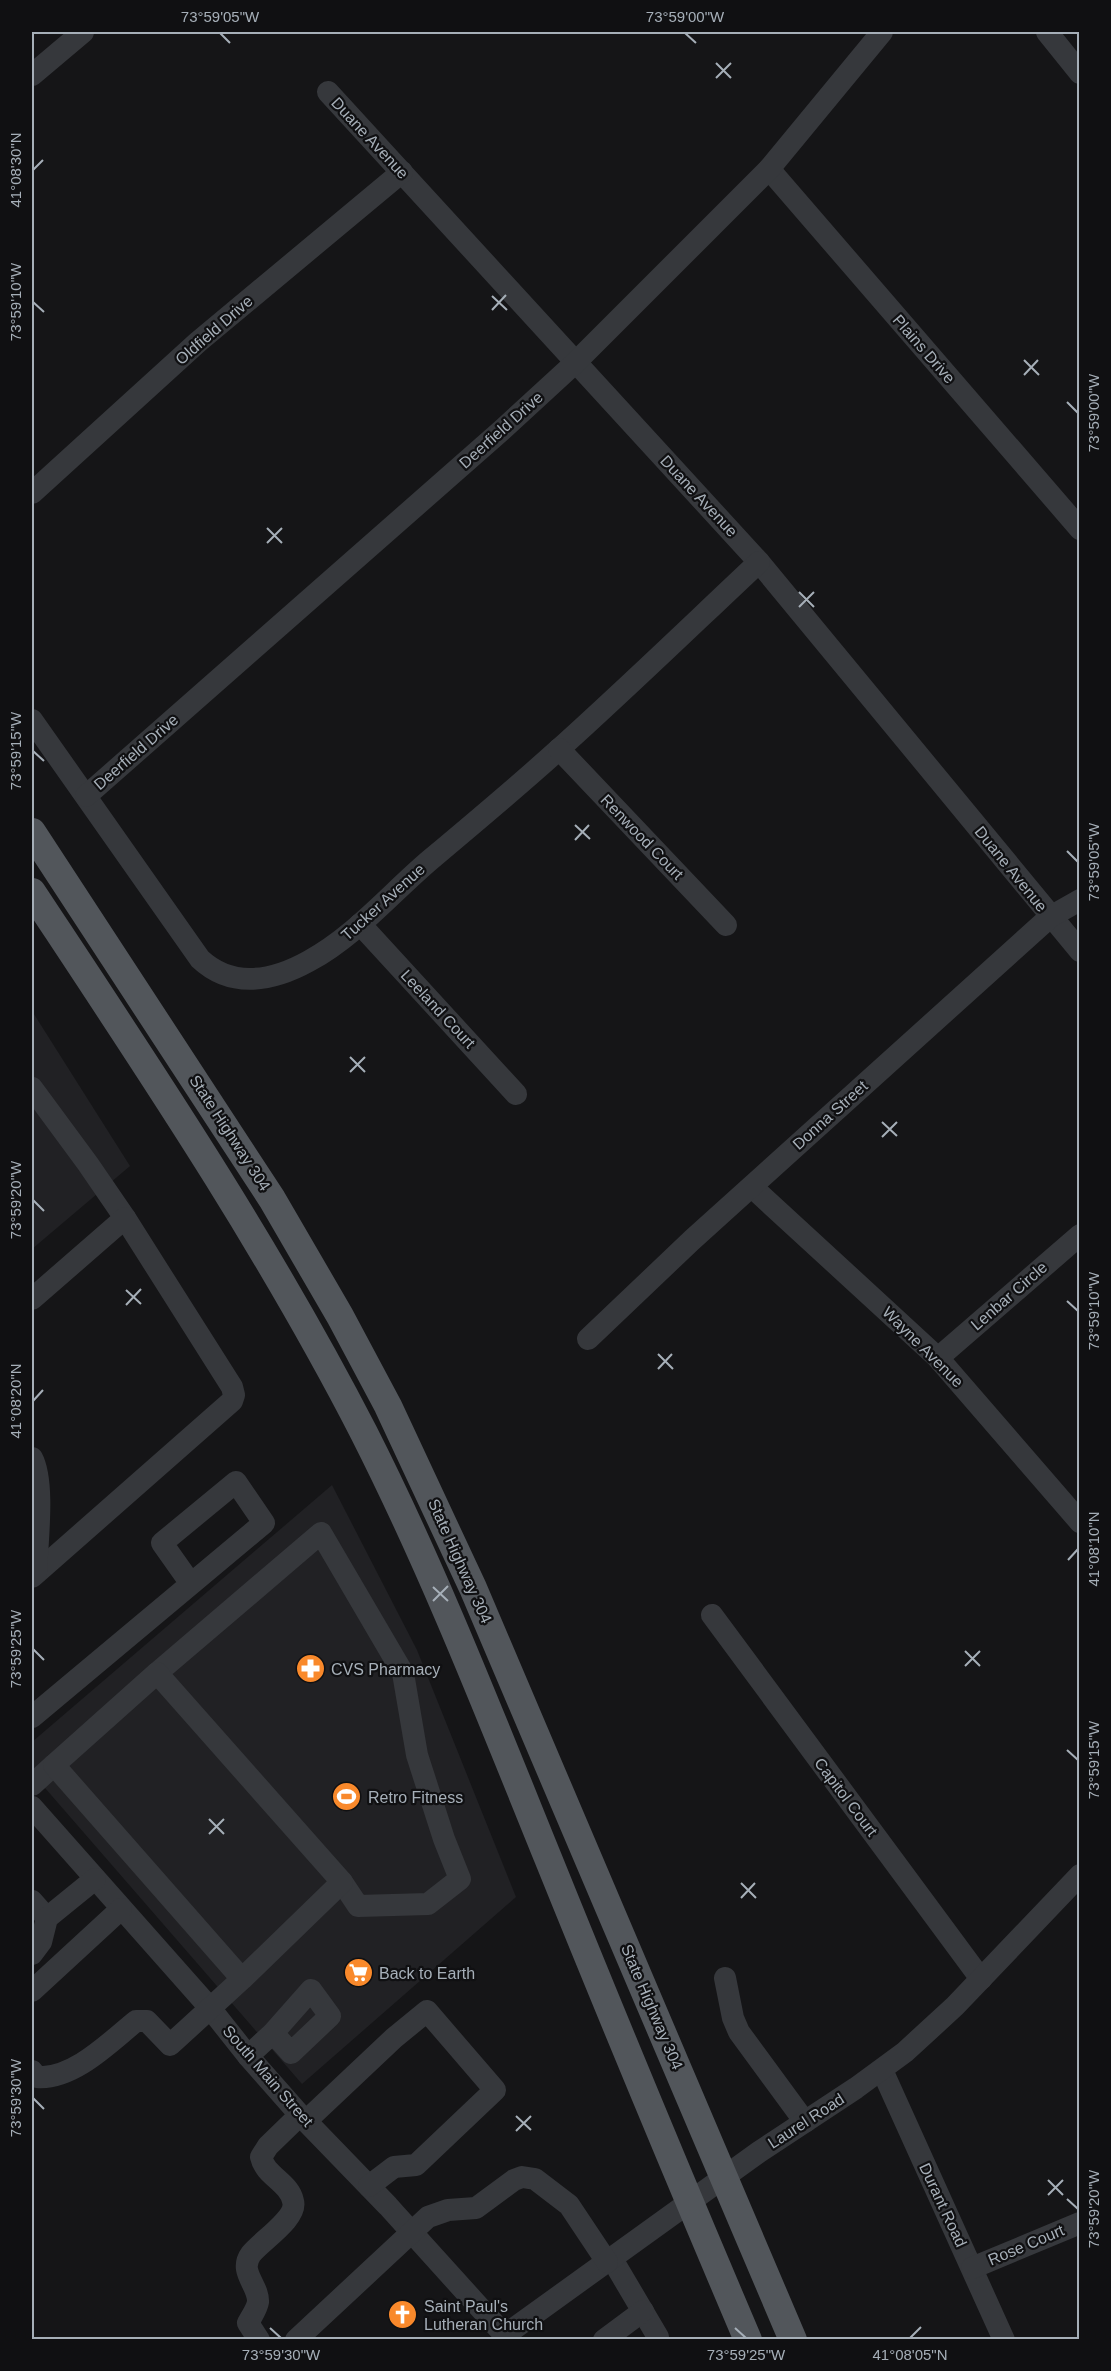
<svg xmlns="http://www.w3.org/2000/svg" width="1111" height="2371" viewBox="0 0 1111 2371" font-family="Helvetica,sans-serif">
<style>
.built{fill:#212124}
.lines{fill:none;stroke-linecap:round;stroke-linejoin:round}
.minor{stroke:#36383c;stroke-width:22}
.major{stroke:#52565b;stroke-width:28}
.ticks{fill:none;stroke:#a6afb8;stroke-width:2}
.labels{text-anchor:middle;dominant-baseline:central;stroke-width:4.5;stroke-linejoin:round;paint-order:stroke}
.street-label{font-size:16px;fill:#a6afb8;stroke:#101012}
.poi-label{font-size:16px;fill:#a6afb8;stroke:#101012;text-anchor:start}
.neatline{fill:none;stroke:#a6afb8;stroke-width:2}
.ticks-label{font-size:15px;text-anchor:middle;fill:#a6afb8}
</style>
<rect width="100%" height="100%" fill="#151517"/>
<g class="built">
<path d="M32 1011 130 1166 32 1249Z"/>
<path d="M332 1485 417 1650 516 1897 302 2084 32 1773V1742Z"/>
</g>
<g class="lines">
<g class="minor">
<path d="M1047 32 1080 73"/>
<path d="M32 75 83 32"/>
<path d="M328 92 759 562 1080 951"/>
<path d="M769 169 1080 529"/>
<path d="M32 493 198 342 402 172"/>
<path d="M32 720 200 959C232 989 273 981 309 961 355 936 390 894 430 860 473 824 516 788 557 751 626 689 692 625 759 562"/>
<path d="M559 749 726 925"/>
<path d="M86 796 502 430 576 362 769 169 882 32"/>
<path d="M360 924 516 1094"/>
<path d="M32 1088 88 1164 125 1218"/>
<path d="M752 1187 938 1358 1080 1522"/>
<path d="M32 1299 125 1218 232 1387 234 1395 232 1401 32 1577"/>
<path d="M588 1339 692 1240 1050 917 1080 900"/>
<path d="M938 1358 1080 1235"/>
<path d="M32 1458C45 1482 37 1544 36 1573"/>
<path d="M712 1615 981 1979"/>
<path d="M157 1673 321 1533 403 1673 417 1755 444 1839 460 1879 428 1904 358 1906 342 1882"/>
<path d="M32 1717 264 1523 236 1482 162 1543 191 1584"/>
<path d="M32 1785 54 1765"/>
<path d="M32 1807 210 2008 248 2056 300 2115 388 2206 509 2340"/>
<path d="M32 1901 47 1918"/>
<path d="M32 1954 41 1942 47 1918 95 1879"/>
<path d="M725 1978 733 2018 739 2032 805 2122"/>
<path d="M32 1991 121 1909"/>
<path d="M248 2056 273 2033 311 1990 330 2016 291 2053 273 2033"/>
<path d="M882 2070 1004 2340"/>
<path d="M32 2071 37 2077C73 2080 110 2042 136 2021H147L170 2045 242 1979 342 1882 157 1673 54 1765 242 1979"/>
<path d="M306 2121 394 2038 427 2011 495 2090 416 2165 394 2167 369 2186"/>
<path d="M612 2259 658 2337"/>
<path d="M972 2268 1080 2223"/>
<path d="M505 2335 759 2152 856 2088 905 2052 955 2006 1080 1875"/>
<path d="M259 2340 248 2323C251 2317 257 2309 258 2302 259 2285 238 2272 251 2254 261 2241 298 2218 293 2201 289 2182 265 2176 261 2157L268 2146 300 2115"/>
<path d="M296 2340 428 2217 448 2210 476 2208 514 2180 522 2177 535 2179 569 2205 607 2262"/>
<path d="M604 2340 643 2311"/>
</g>
<g class="major">
<path d="M32 832 272 1199 340 1316 388 1406 473 1588 793 2340"/>
<path d="M32 892C149 1069 267 1244 364 1433 434 1571 490 1715 548 1858 613 2019 680 2180 748 2340"/>
</g>
</g>
<path class="ticks" d="M220 33 230 43M685 33 696 43M716 63 731 78M716 78 731 63M33 170 43 160M492 296 507 310M33 302 44 312M492 310 506 295M1024 360 1039 375M1024 375 1038 360M1067 402 1078 413M267 528 282 543M267 543 282 528M799 592 814 607M799 607 814 592M33 751 44 761M575 825 590 839M575 840 589 825M1067 851 1078 862M350 1057 365 1072M350 1072 365 1057M882 1122 897 1136M882 1137 897 1122M33 1200 44 1211M126 1290 141 1304M1067 1301 1078 1311M126 1305 141 1289M658 1354 673 1369M658 1369 672 1354M33 1401 43 1390M1068 1560 1078 1549M433 1587 448 1601M433 1601 448 1586M33 1649 44 1660M965 1651 980 1666M965 1666 980 1651M1067 1750 1078 1760M209 1819 224 1834M209 1834 224 1819M741 1883 756 1898M741 1898 755 1883M33 2098 44 2109M516 2116 531 2130M516 2131 531 2116M1048 2180 1063 2195M1048 2195 1063 2180M1067 2199 1078 2209M270 2328 281 2338M735 2328 746 2338M910 2338 921 2327"/>
<defs>
<symbol id="pharmacy-disc" viewBox="-11 -11 22 22"><circle r="9.5" fill="#f9892b" stroke="#101012"/><path d="M-2-6h4v4h4v4h-4v4h-4v-4h-4v-4h4Z" fill="#fff"/></symbol>
<symbol id="stadium-disc" viewBox="-11 -11 22 22"><circle r="9.5" fill="#f9892b" stroke="#101012"/><path d="M0-5a6.5 5 0 1 0 0 10a6.5 5 0 1 0 0-10ZM-3.5-1.8h7v3.6h-7Z" fill="#fff"/></symbol>
<symbol id="supermarket-disc" viewBox="-11 -11 22 22"><circle r="9.5" fill="#f9892b" stroke="#101012"/><path d="M-6-5.5h2.5l.6 2H6L4.5 2H-2.5L-4.4-4H-6ZM-1.5 3.2a1.3 1.3 0 1 0 .1 0ZM3 3.2a1.3 1.3 0 1 0 .1 0Z" fill="#fff"/></symbol>
<symbol id="church-disc" viewBox="-11 -11 22 22"><circle r="9.5" fill="#f9892b" stroke="#101012"/><path d="M-1.2-6h2.4v3.5h3.3v2.4h-3.3V6h-2.4V-.1h-3.3v-2.4h3.3Z" fill="#fff"/></symbol>
</defs>
<g fill-rule="evenodd">
<use href="#pharmacy-disc" x="294" y="1652" width="33" height="33"/>
<use href="#stadium-disc" x="330" y="1780" width="33" height="33"/>
<use href="#supermarket-disc" x="342" y="1956" width="33" height="33"/>
<use href="#church-disc" x="386" y="2298" width="33" height="33"/>
</g>
<g class="labels">
<g class="street-label">
<text transform="translate(370 138) rotate(47)">Duane Avenue</text>
<text transform="translate(214 330) rotate(-41)">Oldfield Drive</text>
<text transform="translate(924 349) rotate(49)">Plains Drive</text>
<text transform="translate(501 430) rotate(-42)">Deerfield Drive</text>
<text transform="translate(699 496) rotate(47)">Duane Avenue</text>
<text transform="translate(136 752) rotate(-41)">Deerfield Drive</text>
<text transform="translate(642 837) rotate(46)">Renwood Court</text>
<text transform="translate(1011 869) rotate(51)">Duane Avenue</text>
<text transform="translate(383 902) rotate(-42)">Tucker Avenue</text>
<text transform="translate(438 1009) rotate(47)">Leeland Court</text>
<text transform="translate(830 1115) rotate(-42)">Donna Street</text>
<text transform="translate(230 1133) rotate(57)">State Highway 304</text>
<text transform="translate(1009 1296) rotate(-41)">Lenbar Circle</text>
<text transform="translate(923 1347) rotate(45)">Wayne Avenue</text>
<text transform="translate(460 1561) rotate(66)">State Highway 304</text>
<text transform="translate(846 1797) rotate(53)">Capitol Court</text>
<text transform="translate(652 2007) rotate(67)">State Highway 304</text>
<text transform="translate(268 2076) rotate(49)">South Main Street</text>
<text transform="translate(806 2121) rotate(-33)">Laurel Road</text>
<text transform="translate(943 2205) rotate(65)">Durant Road</text>
<text transform="translate(1026 2245) rotate(-23)">Rose Court</text>
</g>
<g class="poi-label">
<text x="331" y="1669">CVS Pharmacy</text>
<text x="368" y="1797">Retro Fitness</text>
<text x="379" y="1973">Back to Earth</text>
<text x="424" y="2306">Saint Paul's<tspan x="424" dy="18">Lutheran Church</tspan></text>
</g>
</g>
<rect width="1111" height="2371" fill="none" stroke="#101012" stroke-width="66"/>
<rect x="33" y="33" width="1045" height="2305" class="neatline"/>
<g class="ticks-label">
<text x="220" y="22">73°59'05"W</text>
<text x="685" y="22">73°59'00"W</text>
<text transform="translate(16 170) rotate(-90)" y="5">41°08'30"N</text>
<text transform="translate(16 302) rotate(-90)" y="5">73°59'10"W</text>
<text transform="translate(1094 413) rotate(-90)" y="5">73°59'00"W</text>
<text transform="translate(16 751) rotate(-90)" y="5">73°59'15"W</text>
<text transform="translate(1094 862) rotate(-90)" y="5">73°59'05"W</text>
<text transform="translate(16 1200) rotate(-90)" y="5">73°59'20"W</text>
<text transform="translate(1094 1311) rotate(-90)" y="5">73°59'10"W</text>
<text transform="translate(16 1401) rotate(-90)" y="5">41°08'20"N</text>
<text transform="translate(1094 1549) rotate(-90)" y="5">41°08'10"N</text>
<text transform="translate(16 1649) rotate(-90)" y="5">73°59'25"W</text>
<text transform="translate(1094 1760) rotate(-90)" y="5">73°59'15"W</text>
<text transform="translate(16 2098) rotate(-90)" y="5">73°59'30"W</text>
<text transform="translate(1094 2209) rotate(-90)" y="5">73°59'20"W</text>
<text x="281" y="2360">73°59'30"W</text>
<text x="746" y="2360">73°59'25"W</text>
<text x="910" y="2360">41°08'05"N</text>
</g>
</svg>
